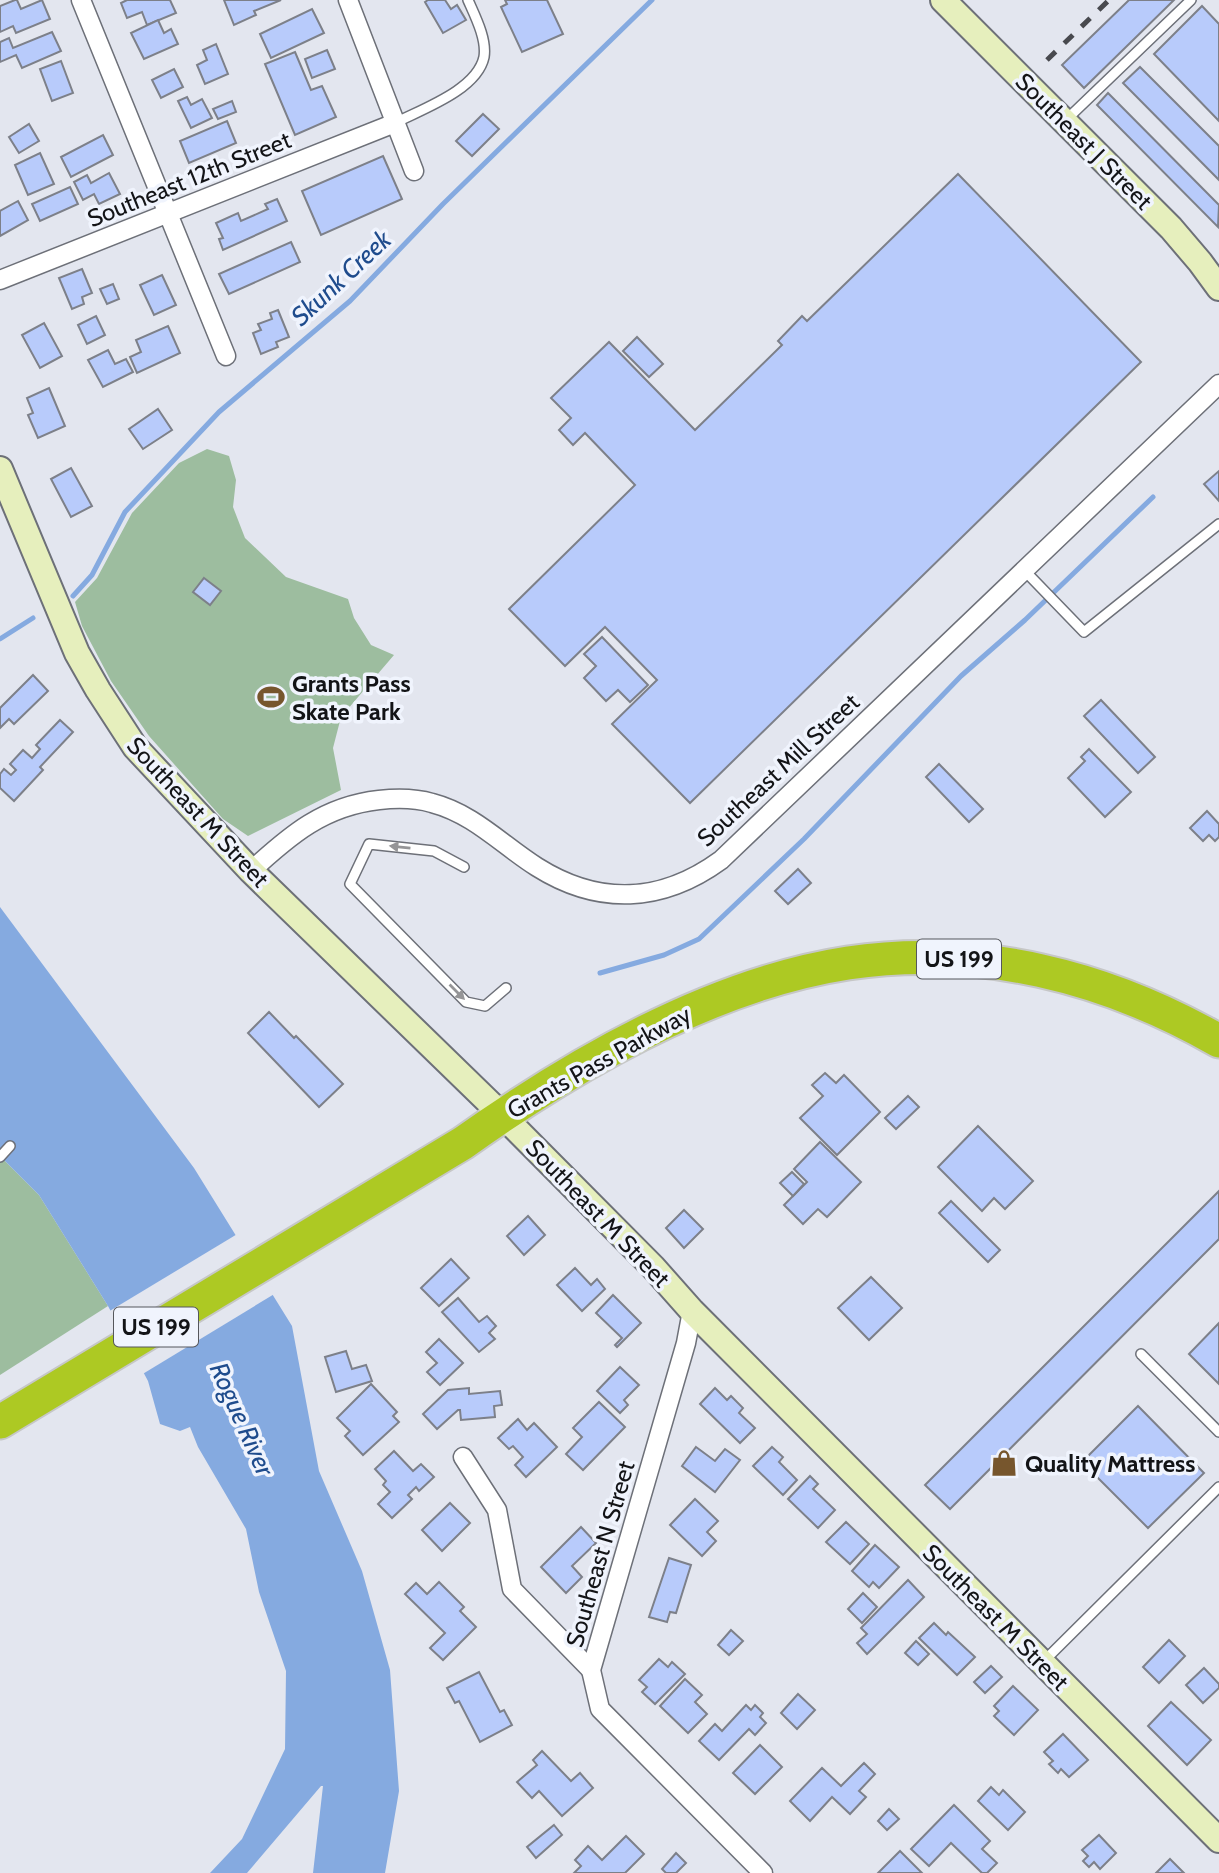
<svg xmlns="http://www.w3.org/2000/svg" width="1219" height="1873" viewBox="0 0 1219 1873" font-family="Cabin,sans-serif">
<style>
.green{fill:#9dbd9f}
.water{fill:#85aae0}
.pier{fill:#e3e6ef}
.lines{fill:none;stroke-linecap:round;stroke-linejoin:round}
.stream{stroke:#85aae0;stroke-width:5}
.building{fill:#b8cbfb;stroke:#7d8089;stroke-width:2}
.lane-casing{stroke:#6d7078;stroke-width:12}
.street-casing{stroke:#6d7078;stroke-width:21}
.secondary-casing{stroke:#6d7078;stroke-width:28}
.highway-casing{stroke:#c6c7c7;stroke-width:37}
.lane{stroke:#fff;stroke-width:9}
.street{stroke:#fff;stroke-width:18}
.secondary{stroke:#e6efbd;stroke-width:24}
.highway{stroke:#adc923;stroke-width:33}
.rail{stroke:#48494e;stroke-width:5;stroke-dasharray:12 12;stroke-linecap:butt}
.oneway{fill:#959597}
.labels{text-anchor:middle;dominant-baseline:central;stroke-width:7;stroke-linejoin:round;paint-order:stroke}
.shield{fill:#f0f4fd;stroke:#55575c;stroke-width:2}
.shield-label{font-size:23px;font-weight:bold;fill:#131417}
.street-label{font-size:24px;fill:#131417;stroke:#f0f4fd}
.poi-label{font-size:24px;font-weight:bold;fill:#131417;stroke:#f0f4fd;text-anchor:start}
.water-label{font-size:26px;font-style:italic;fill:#1f4c8d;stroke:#f0f4fd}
</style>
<rect width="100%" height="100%" fill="#e3e6ef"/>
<g class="green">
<path d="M207 449 229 456 236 480 233 507 245 538 286 577 348 599 354 618 371 645 394 655 341 717 333 748 341 790 248 836 223 819 149 736 111 681 82 626 75 602 97 578 132 513 179 463Z"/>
<path d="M0 1156 39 1195 108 1306 0 1375Z"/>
</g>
<path class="water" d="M0 907 194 1168 292 1326 319 1471 362 1571 390 1670 399 1791 385 1873H313L323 1786H321L247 1873H210L242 1839 285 1749 286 1671 259 1592 246 1529 198 1447 190 1427 180 1431 160 1424 148 1381 108 1306 39 1195 0 1156Z"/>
<path class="pier" d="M239 1233 276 1293 141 1375 108 1312Z"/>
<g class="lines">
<g class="stream">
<path d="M73 596 92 575 125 512 219 412 350 301 443 204 652 0"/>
<path d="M0 639 33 618"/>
<path d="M600 973 664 955 699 939 804 839 961 676 1025 620 1153 497"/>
</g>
</g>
<g class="building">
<path d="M15 0H17L21 9 42 0 50 19 16 33 13 26 0 32V6Z"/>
<path d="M127 0H170L176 13 147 25 142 12 127 18 121 3Z"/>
<path d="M224 0H281L254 11 256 15 234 25Z"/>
<path d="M428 0H445L451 9 457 5 466 20 443 33 425 2Z"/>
<path d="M505 0H547L563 34 522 52 501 7 507 4Z"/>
<path d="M1129 0H1174L1084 88 1062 65Z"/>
<path d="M1202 6 1219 24V121L1154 54Z"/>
<path d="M312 9 324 33 271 58 260 34Z"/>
<path d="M158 20 164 33 171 29 178 44 144 59 131 33Z"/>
<path d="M52 32 61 51 22 68 16 55 0 62V42L9 38 13 48Z"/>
<path d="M216 44 228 74 205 84 197 65 207 60 203 50Z"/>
<path d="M327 50 335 69 312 78 305 59Z"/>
<path d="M295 52 311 90 322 86 336 117 295 135 265 64Z"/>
<path d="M61 61 73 93 52 101 40 69Z"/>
<path d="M1140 67 1219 146V180L1123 83Z"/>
<path d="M174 69 183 87 161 98 152 80Z"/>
<path d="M1108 93 1219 205 1218 227 1097 105Z"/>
<path d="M187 97 191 105 202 99 212 118 191 128 178 101Z"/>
<path d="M232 101 236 112 218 119 213 109Z"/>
<path d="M483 114 499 129 472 156 456 141Z"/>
<path d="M227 121 236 143 189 163 180 141Z"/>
<path d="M29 124 39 141 19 153 9 137Z"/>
<path d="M103 135 113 155 71 177 61 157Z"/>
<path d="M40 153 54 184 28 195 15 165Z"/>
<path d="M383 156 402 199 321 235 302 191Z"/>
<path d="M109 173 120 194 99 204 94 194 83 200 74 182 87 175 91 183Z"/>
<path d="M958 174 1141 362 690 803 612 724 657 680 605 627 565 666 509 609 635 485 585 433 573 445 559 430 571 418 551 398 609 342 695 430 782 345 778 341 802 316 807 321Z"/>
<path d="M70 187 78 204 40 221 32 204Z"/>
<path d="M277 199 287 221 223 250 219 239 223 238 216 223 238 213 241 221 268 209 265 204Z"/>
<path d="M18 201 28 220 0 236V211Z"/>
<path d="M291 242 300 262 229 294 219 274Z"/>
<path d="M82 269 92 293 82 297 84 304 72 309 59 278Z"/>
<path d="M162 275 176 305 154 315 140 285Z"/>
<path d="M113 284 119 299 107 304 100 289Z"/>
<path d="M278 310 289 337 276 342 278 347 261 354 253 333 261 330 258 324 272 319 270 313Z"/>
<path d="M96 316 105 335 87 344 78 325Z"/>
<path d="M44 323 62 356 40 368 22 335Z"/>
<path d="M168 326 180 353 137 373 130 357 141 352 136 340Z"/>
<path d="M637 337 663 364 649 377 623 351Z"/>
<path d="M108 350 115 364 126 359 133 372 103 387 88 360Z"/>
<path d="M49 388 65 426 38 438 28 415 33 413 27 398Z"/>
<path d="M158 409 172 430 143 449 129 429Z"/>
<path d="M71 468 92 506 71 517 51 479Z"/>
<path d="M1219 471V501L1204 484Z"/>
<path d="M204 578 221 591 210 605 193 592Z"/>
<path d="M602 637 648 685 630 702 618 690 606 701 584 678 596 666 584 654Z"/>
<path d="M33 675 48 691 14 724 9 719 0 728V708Z"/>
<path d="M1101 700 1155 757 1138 773 1084 716Z"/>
<path d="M60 720 73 732 40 767 43 770 14 801 0 788V774L4 769 11 775 16 770 10 764 23 750 32 758 40 749 36 745Z"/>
<path d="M1089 749 1131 792 1105 817 1068 778 1085 761 1081 757Z"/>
<path d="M939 764 983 809 969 822 926 777Z"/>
<path d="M1207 811 1219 824V837L1215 841 1209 835 1203 841 1190 828Z"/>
<path d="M798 869 811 883 788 904 775 891Z"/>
<path d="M269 1012 294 1038 296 1036 343 1084 319 1107 248 1033Z"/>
<path d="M825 1073 836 1083 844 1075 880 1112 837 1155 800 1118 823 1096 812 1085Z"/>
<path d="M908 1096 919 1107 896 1129 885 1118Z"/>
<path d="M978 1126 1033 1181 1005 1209 994 1198 982 1211 938 1167Z"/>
<path d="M820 1142 861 1182 827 1217 818 1209 803 1224 784 1205 807 1182 794 1169Z"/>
<path d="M792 1172 804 1184 793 1196 780 1183Z"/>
<path d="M1219 1191V1239L950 1509 925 1485Z"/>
<path d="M951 1201 1000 1250 988 1262 939 1213Z"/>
<path d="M684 1210 703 1229 684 1248 666 1228Z"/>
<path d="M528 1216 545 1235 524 1255 507 1236Z"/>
<path d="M451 1259 469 1278 439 1306 421 1288Z"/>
<path d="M575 1268 591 1285 597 1279 605 1289 582 1311 557 1285Z"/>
<path d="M871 1277 902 1308 869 1340 838 1308Z"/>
<path d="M613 1295 641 1323 617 1347 615 1345 622 1338 596 1313Z"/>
<path d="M458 1298 479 1322 487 1316 496 1326 489 1333 495 1339 479 1352 442 1312Z"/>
<path d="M1219 1323V1384L1189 1354Z"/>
<path d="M439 1339 463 1363 440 1385 427 1372 437 1363 426 1352Z"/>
<path d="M346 1351 352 1369 366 1365 372 1381 336 1392 325 1357Z"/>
<path d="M620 1367 639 1385 624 1400 628 1405 620 1413 597 1391Z"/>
<path d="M371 1384 397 1412 393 1416 399 1422 363 1455 345 1436 350 1431 337 1418Z"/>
<path d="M469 1388V1394L500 1391 502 1405 494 1406 495 1417 461 1420 460 1410H458L437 1429 423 1414 448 1390Z"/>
<path d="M715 1388 727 1400 731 1396 743 1408 739 1413 755 1428 740 1443 700 1404Z"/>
<path d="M599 1402 625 1427 583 1470 566 1454 582 1437 573 1428Z"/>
<path d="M1138 1406 1204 1473 1148 1528 1082 1462Z"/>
<path d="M518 1419 527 1430 534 1423 557 1447 526 1477 515 1465 523 1457 513 1446 509 1449 498 1438Z"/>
<path d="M696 1447 715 1461 725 1449 740 1460 715 1492 682 1466Z"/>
<path d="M772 1447 783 1457 779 1462 797 1480 783 1495 753 1466Z"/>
<path d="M394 1451 413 1471 421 1464 434 1477 419 1491 416 1487 408 1495 412 1499 392 1518 378 1504 390 1492 383 1485 386 1481 375 1469Z"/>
<path d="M810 1476 818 1484 813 1489 835 1510 818 1528 788 1499Z"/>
<path d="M695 1499 718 1521 707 1532 716 1541 702 1556 670 1525Z"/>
<path d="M450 1503 470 1523 442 1551 422 1530Z"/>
<path d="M846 1522 869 1544 850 1564 826 1542Z"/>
<path d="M581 1527 596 1543 572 1566 582 1577 566 1593 541 1567Z"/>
<path d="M875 1545 899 1567 879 1588 873 1582 869 1587 852 1571Z"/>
<path d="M669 1558 691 1565 676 1613 670 1612 667 1622 649 1617Z"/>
<path d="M908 1580 924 1597 867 1654 857 1643 867 1634 861 1628Z"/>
<path d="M439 1582 464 1607 460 1611 476 1627 443 1660 430 1648 445 1633 405 1594 416 1583 427 1594Z"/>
<path d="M863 1593 877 1607 862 1623 848 1609Z"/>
<path d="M934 1623 946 1635 948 1632 975 1657 957 1675 919 1638Z"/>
<path d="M731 1630 743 1641 729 1655 718 1645Z"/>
<path d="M1169 1640 1185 1656 1159 1683 1143 1667Z"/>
<path d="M916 1641 929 1654 918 1665 905 1653Z"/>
<path d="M659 1659 668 1667 672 1662 685 1674 655 1704 642 1692 647 1687 639 1680Z"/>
<path d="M991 1666 1002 1677 985 1693 974 1682Z"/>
<path d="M1204 1668 1219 1684V1688L1203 1703 1186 1685Z"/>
<path d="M479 1672 500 1712 504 1710 512 1725 480 1742 459 1701 455 1703 447 1688Z"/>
<path d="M685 1679 702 1695 695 1702 707 1714 688 1733 660 1706Z"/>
<path d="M1013 1686 1038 1710 1014 1735 994 1716 999 1711 994 1706Z"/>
<path d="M798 1694 815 1710 797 1729 781 1713Z"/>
<path d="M1171 1702 1211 1740 1187 1765 1148 1726Z"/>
<path d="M746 1705 751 1710 755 1705 763 1713 760 1717 766 1723 755 1735 749 1729 719 1760 699 1741 715 1724 722 1731Z"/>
<path d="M1063 1734 1088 1760 1069 1777 1061 1769 1058 1773 1049 1764 1053 1761 1044 1752Z"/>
<path d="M760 1745 782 1767 755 1794 733 1773Z"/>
<path d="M542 1751 571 1781 580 1773 593 1788 562 1816 539 1791 532 1798 517 1782 537 1765 533 1760Z"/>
<path d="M864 1763 875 1774 859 1791 866 1797 850 1814 832 1797 810 1821 790 1801 822 1768 841 1786Z"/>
<path d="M991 1787 999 1795 1003 1790 1025 1812 1008 1830 978 1801Z"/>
<path d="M954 1805 990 1841 982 1849 997 1863 987 1873H982L951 1843 929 1866 911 1849Z"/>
<path d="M889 1809 899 1819 887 1830 878 1821Z"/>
<path d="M554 1825 562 1835 536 1858 527 1847Z"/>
<path d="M1099 1835 1116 1853 1100 1869 1094 1862 1089 1867 1083 1861 1088 1856 1082 1850Z"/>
<path d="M626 1836 644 1854 625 1873H574L581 1866 575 1860 588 1846 602 1860Z"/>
<path d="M900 1851 922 1873H878Z"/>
<path d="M676 1853 686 1863 676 1873H666L662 1869Z"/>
<path d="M1170 1859 1184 1873H1156Z"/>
</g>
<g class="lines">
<defs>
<g id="lane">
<path d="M1066 120 1191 0"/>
<path d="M395 123C422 109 477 90 484 57 487 39 475 16 468 0"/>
<path d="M1024 570 1084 632 1219 524"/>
<path d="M464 867 434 851 369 844 350 884 466 1002 485 1006 506 988"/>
<path d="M0 1157 10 1146"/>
<path d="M1141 1354 1219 1432"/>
<path d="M1043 1662 1219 1487"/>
</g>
<g id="street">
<path d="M81 0 226 356"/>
<path d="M348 0 414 171"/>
<path d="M0 280 395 123"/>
<path d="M251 871C290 835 324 806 379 800 397 798 415 798 432 803 474 814 502 845 537 867 599 906 662 903 721 860L1219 384"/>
<path d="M692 1311 686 1343 591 1670 600 1709 763 1873"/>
<path d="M463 1457 497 1510 512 1589 591 1670"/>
</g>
<g id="secondary">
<path d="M943 0 1171 228 1200 262 1219 288"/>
<path d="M0 469 77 653 98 690 135 747 251 871 502 1115 653 1267 692 1311 1219 1840"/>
</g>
<path id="highway" d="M0 1422 463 1143C574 1064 711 984 848 963 978 944 1106 976 1219 1041"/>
</defs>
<use href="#lane" class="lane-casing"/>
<use href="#street" class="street-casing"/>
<use href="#secondary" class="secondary-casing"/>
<use href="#highway" class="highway-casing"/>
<use href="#lane" class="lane"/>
<use href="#street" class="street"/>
<use href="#secondary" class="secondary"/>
<use href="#highway" class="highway"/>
<path class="rail" d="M1047 60 1109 0"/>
</g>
<defs><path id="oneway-solid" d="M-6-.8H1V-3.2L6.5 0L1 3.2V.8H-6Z" transform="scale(1.75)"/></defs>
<g class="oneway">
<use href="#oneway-solid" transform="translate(400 847) rotate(-174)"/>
<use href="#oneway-solid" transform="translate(457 992) rotate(45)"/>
</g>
<defs>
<symbol id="stadium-bare" viewBox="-9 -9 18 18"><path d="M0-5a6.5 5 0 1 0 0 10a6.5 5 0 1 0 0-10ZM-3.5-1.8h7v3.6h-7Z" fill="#77562d" stroke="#f0f4fd" stroke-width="2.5" paint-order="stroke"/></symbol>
<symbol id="shop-bare" viewBox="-9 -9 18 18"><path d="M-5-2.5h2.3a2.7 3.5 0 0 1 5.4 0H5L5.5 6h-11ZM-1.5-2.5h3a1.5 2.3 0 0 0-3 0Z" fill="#77562d" stroke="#f0f4fd" stroke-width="2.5" paint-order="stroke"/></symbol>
</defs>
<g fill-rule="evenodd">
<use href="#stadium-bare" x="252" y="678" width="38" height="38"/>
<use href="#shop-bare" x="985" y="1444" width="38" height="38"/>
</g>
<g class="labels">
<g class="shield">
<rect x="917" y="939.5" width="84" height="39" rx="5"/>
<rect x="114" y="1307.5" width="84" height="39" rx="5"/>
</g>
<g class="shield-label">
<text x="959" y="959">US 199</text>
<text x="156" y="1327">US 199</text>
</g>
<g class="street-label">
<text transform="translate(1084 141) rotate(45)">Southeast J Street</text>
<text transform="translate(189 179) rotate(-22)">Southeast 12th Street</text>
<text transform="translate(778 770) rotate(-43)">Southeast Mill Street</text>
<text transform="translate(198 812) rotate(47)">Southeast M Street</text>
<text transform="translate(599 1062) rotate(-29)">Grants Pass Parkway</text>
<text transform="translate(598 1213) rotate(46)">Southeast M Street</text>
<text transform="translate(600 1554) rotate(-74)">Southeast N Street</text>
<text transform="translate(996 1617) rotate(45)">Southeast M Street</text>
</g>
<g class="poi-label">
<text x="292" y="683">Grants Pass<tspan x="292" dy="28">Skate Park</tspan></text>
<text x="1025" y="1463">Quality Mattress</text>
</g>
<g class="water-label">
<text transform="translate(341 278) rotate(-43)">Skunk Creek</text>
<text transform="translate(242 1419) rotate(66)">Rogue River</text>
</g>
</g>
</svg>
